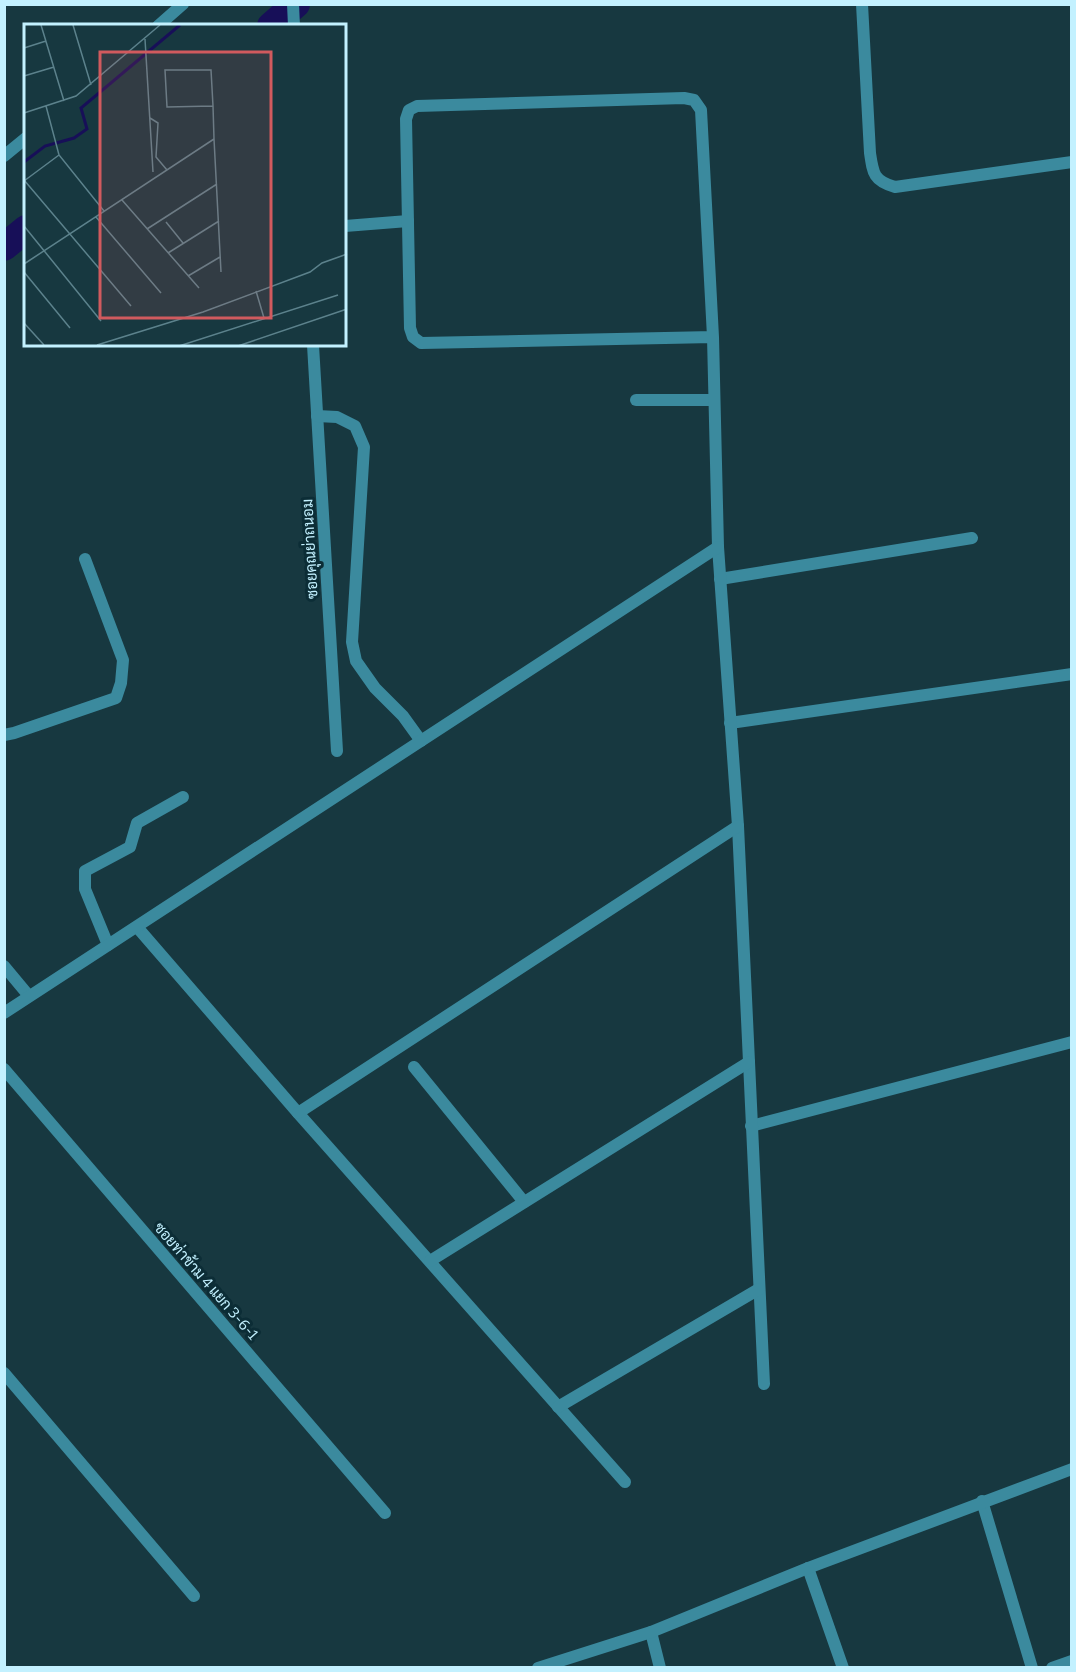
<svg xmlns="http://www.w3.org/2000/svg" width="1076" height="1672" viewBox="0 0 1076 1672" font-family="Bitter,Sarabun,serif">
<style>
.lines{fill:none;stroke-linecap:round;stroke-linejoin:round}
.canal{stroke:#170f58;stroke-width:28}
.lane{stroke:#3b8a9e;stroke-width:12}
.street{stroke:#3b8a9e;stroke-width:12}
.labels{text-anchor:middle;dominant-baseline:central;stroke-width:6;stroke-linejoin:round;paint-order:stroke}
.street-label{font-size:15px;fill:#c3f1ff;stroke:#0c2d36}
.inset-river{fill:none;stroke:#170f58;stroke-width:3}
.inset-road{fill:none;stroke:#5c828c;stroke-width:1.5}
.view{fill:#d15a5e;fill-opacity:0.15;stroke:#d15a5e;stroke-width:3}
.inset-edge{fill:none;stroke:#c3f1ff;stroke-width:3}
</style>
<rect width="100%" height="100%" fill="#173840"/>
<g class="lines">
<g class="canal">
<path d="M271 26 296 4"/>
<path d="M4 247 26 229"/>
</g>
<g class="lane">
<path d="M862 4 870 153C873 174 874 181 895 187L1072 162"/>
<path d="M636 400H714"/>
<path d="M720 579 972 538"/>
<path d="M730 723 1072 674"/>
<path d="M4 735 14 733 116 698 121 683 123 660 85 559"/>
<path d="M108 945 85 889V871L130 847 137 823 183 797"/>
<path d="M751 1126 1072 1042"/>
<path d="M808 1568 843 1668"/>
<path d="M651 1632 660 1668"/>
</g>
<g class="street">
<path d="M293 4 294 26"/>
<path d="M158 26 183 4"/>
<path d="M4 156 26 138"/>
<path d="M345 226 408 221"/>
<path d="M713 337 421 343 413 337 410 328 406 119 409 110 417 106 684 98 694 100 701 110 713 337 718 547 738 826 764 1384"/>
<path d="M313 345 337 751"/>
<path d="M317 416 337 417 355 426 364 447 352 642 356 661 375 688 403 716 421 741"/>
<path d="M137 927 298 1113 625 1482"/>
<path d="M4 966 29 996"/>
<path d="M4 1013 718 547"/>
<path d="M414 1067 524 1202"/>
<path d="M4 1069 385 1513"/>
<path d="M298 1113 738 826"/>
<path d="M430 1261 749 1062"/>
<path d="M4 1373 194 1596"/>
<path d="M558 1407 759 1289"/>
<path d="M982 1501 1032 1668"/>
<path d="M538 1668 651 1632 808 1568 1072 1469"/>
<path d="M1052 1668 1072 1661"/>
</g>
</g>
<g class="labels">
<g class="street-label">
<text transform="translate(310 549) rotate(-93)">ซอยคุณย่าถนอม</text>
<text transform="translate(206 1281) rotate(49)">ซอยท่าข้าม 4 แยก 3-6-1</text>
</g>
</g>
<g transform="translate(24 24)">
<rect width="322" height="322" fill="#173840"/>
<path class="inset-river" d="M0 138 21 122 50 114 63 105 57 84 156 1"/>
<path class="inset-road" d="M17 1 40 77M49 1 67 61M121 15 129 148M0 24 22 17M0 52 30 43M22 82 35 131 80 187M189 82 143 83 141 46H187L189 82 190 115 197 248M0 89 52 72 136 1M126 94 134 99 132 133 143 146M0 156 107 282M0 157 35 131M98 176 175 264M72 193 137 269M142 198 159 219M0 202 77 297M123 205 193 160M144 229 195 197M0 240 190 115M0 248 46 304M164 252 196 233M232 267 240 294M0 299 20 321M73 321 179 288 286 248 298 239 323 230M155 322 314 271M214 322 323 285"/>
<path class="view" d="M76 28H247V294H76Z"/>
<rect width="322" height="322" class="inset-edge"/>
</g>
<rect width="1076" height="1672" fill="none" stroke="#c3f1ff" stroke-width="12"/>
</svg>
